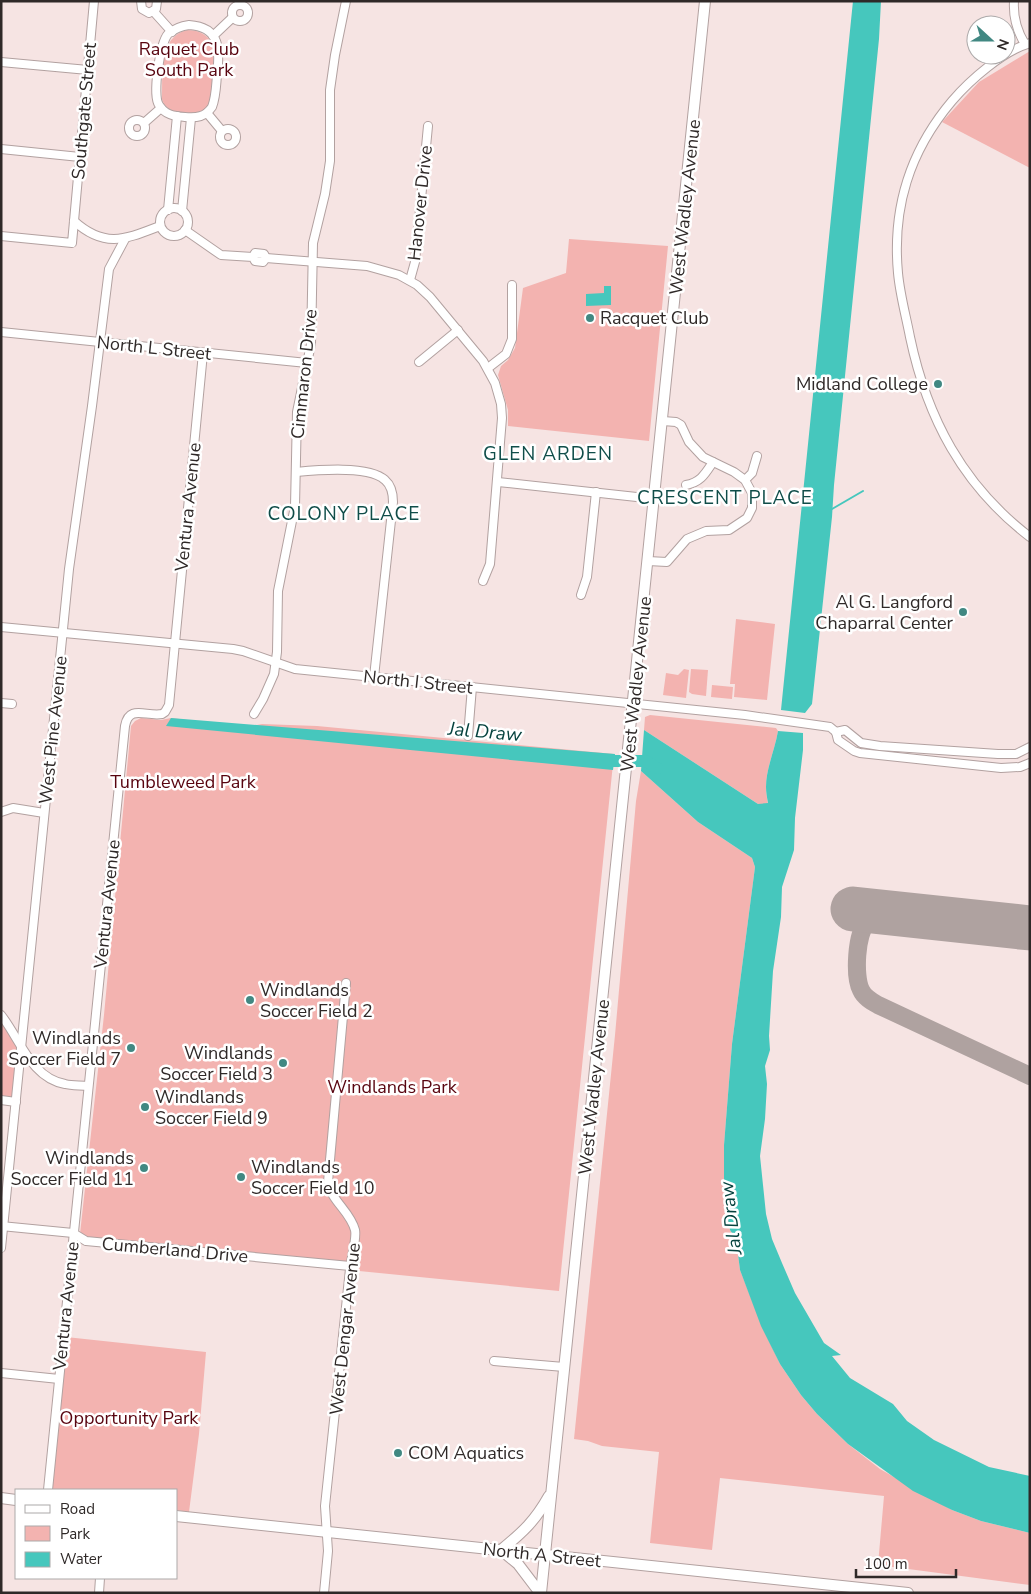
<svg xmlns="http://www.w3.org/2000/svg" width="1031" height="1594" viewBox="0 0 1031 1594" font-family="'Nunito Sans',sans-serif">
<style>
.green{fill:#f3b3b0}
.water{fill:#46c7bd}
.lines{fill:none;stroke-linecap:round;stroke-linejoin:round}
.stream{stroke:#46c7bd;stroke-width:2}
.river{stroke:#46c7bd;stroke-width:12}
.taxiway{stroke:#afa2a0;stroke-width:18}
.runway{stroke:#afa2a0;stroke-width:45}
.minor-casing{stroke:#b2a1a0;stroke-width:10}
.major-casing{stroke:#b2a1a0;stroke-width:12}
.minor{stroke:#fff;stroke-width:8}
.major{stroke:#fff;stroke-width:10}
.poi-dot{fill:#418882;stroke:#fff;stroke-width:2}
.labels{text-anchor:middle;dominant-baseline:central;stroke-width:5;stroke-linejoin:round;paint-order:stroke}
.park-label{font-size:18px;fill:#58040f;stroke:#fff}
.street-label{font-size:18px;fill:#2f2928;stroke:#fff}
.poi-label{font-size:18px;fill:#2f2928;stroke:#fff;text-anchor:start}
.neighbourhood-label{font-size:19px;letter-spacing:1px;fill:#104d49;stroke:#fff}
.water-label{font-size:19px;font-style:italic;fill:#06423e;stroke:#fff}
</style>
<rect width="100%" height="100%" fill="#f6e4e3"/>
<g class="green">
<path d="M187 30C196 30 205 33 211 41 216 48 213 93 210 103 209 106 206 110 202 111 196 115 186 112 179 112 170 111 164 107 162 99 163 75 158 37 187 30Z"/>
<path d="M1030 51V168L942 122 979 82Z"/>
<path d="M569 239 668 246 649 441 508 426V410L498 375 501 366 508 360 515 348 523 288 566 273Z"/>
<path d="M736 619 775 624 767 700 734 697 735 684H730Z"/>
<path d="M684 669 689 670 686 698 663 695 666 673 678 675Z"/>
<path d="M691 669 708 670 706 696 692 694 689 692Z"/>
<path d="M712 685 733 687 732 699 711 697Z"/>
<path d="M650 715 776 728 778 731C775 750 766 768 766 787 766 793 767 798 768 804H758L644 730 645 717Z"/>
<path d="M141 718 161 720 171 718 246 727 262 724 317 726 614 754 559 1291 79 1243 104 1015 131 726 135 721Z"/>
<path d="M641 771 698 822 752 858 755 867 732 1044 724 1145V1197L730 1230 736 1239 740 1270 762 1326 780 1364 801 1395 817 1414 848 1444 880 1469 952 1510 981 1521 1030 1533V1585L878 1565 884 1496 720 1478 712 1550 650 1543 659 1452 602 1446 588 1441 574 1439 615 1035 636 801Z"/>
<path d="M1 1020 21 1046 15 1102 1 1100Z"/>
<path d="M66 1337 206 1352 199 1434 189 1512 176 1510V1490H50Z"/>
</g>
<g class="water">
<path d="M853 1H881L879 39 834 485 832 517 812 704 805 713 781 710Z"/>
<path d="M604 286H611V305L586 306V294L604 293Z"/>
<path d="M171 718 615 754 613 770 166 726Z"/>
<path d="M644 730 758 804 768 803C767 798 766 792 766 787 766 768 775 750 778 731L803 733V750L795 818 794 850 782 887 781 917 773 971 769 1036 770 1050 765 1066 767 1084 765 1119 760 1156 766 1214 772 1239 782 1263 795 1293 824 1343 841 1355 832 1356 850 1378 893 1404 907 1421 934 1440 989 1467 1030 1476V1533L981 1521 952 1510 913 1491 848 1444 817 1414 801 1395 780 1364 761 1326 740 1270 736 1239 730 1230 724 1197V1145L732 1044 755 867 752 858 698 822 641 771Z"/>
</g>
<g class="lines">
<path class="stream" d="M832 509 863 491"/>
<path class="river" d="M599 761H646L657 768"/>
<path class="taxiway" d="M892 913C884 915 874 917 867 923 856 933 854 977 861 990 864 997 871 1001 878 1005L1030 1076"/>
<path class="runway" d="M853 909 1030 928"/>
<defs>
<g id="minor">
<path d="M141 1 142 9 149 13 156 9 157 1"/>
<path d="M1014 1C1013 17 1017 31 1025 44"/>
<circle cx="240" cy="13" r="8"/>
<path d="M154 12 172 32"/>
<path d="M189 25C221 27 220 50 217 75 216 86 216 97 212 107 205 117 197 118 185 117 174 116 165 115 159 105 152 95 160 43 168 34 174 29 181 26 189 25Z"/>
<path d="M213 36 232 18"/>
<path d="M1030 43C1003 51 970 80 952 101 909 152 892 208 898 273 900 295 906 316 910 337 927 418 963 486 1030 537"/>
<path d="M1 62 88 70"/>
<path d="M207 113 222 131"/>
<circle cx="137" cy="128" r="8"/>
<path d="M144 123 161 108"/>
<circle cx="228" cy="137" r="8"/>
<path d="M1 149 80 157"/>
<circle cx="174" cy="222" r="14"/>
<path d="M168 210 177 116"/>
<path d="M182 211 191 118"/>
<path d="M74 221C105 249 126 239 160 226"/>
<path d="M185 230 221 255 253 257 255 261 263 262 266 258 367 266 399 275 417 285 430 297 483 361 495 383 501 404 502 418 490 564 483 581"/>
<path d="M1 236 72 243 94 1"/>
<path d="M253 257 255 253 264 254 266 258"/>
<path d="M410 280 415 262 428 126"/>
<path d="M1 332 307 363"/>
<path d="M419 362 458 330"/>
<path d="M488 368 506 354 512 339V285"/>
<path d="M296 472C317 470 369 465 385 480 392 486 393 494 393 502L374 677"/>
<path d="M745 480 752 473 757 456"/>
<path d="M498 482 655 499"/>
<path d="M686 485C701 482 705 474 713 462"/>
<path d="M648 561 667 562 687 539 706 531 729 530 747 518 752 508V493L745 480 734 472 703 457 689 442 681 425 676 422 663 421"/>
<path d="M581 595 587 577 596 492"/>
<path d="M1 627 233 649 243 651 295 669 745 715 830 727 836 732"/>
<path d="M1 703 12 704"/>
<path d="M254 714 263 699 274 674 277 652 278 591 295 506 297 412 311 344 313 243 325 194 330 161V90L335 55 346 1"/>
<path d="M836 732 838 740 854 751 860 753 1001 768 1020 767 1030 763"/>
<path d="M836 732 845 730 861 743 880 746 998 754H1016L1030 747"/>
<path d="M468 736 472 687"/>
<path d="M1 812 13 808 44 813"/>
<path d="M1 1015C20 1039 31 1078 65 1084 72 1086 81 1085 88 1086"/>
<path d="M1 1100 16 1102"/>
<path d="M1 1226 73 1233 86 1241 350 1266"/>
<path d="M1 1248 69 569 92 406 109 269 125 239"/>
<path d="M494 1361 564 1367"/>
<path d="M1 1373 59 1379"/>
<path d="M48 1490 125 726C129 704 146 717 162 714L165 712 169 705 203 353"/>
<path d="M99 1593 100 1578"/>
<path d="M324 1593 328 1551 325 1506 350 1269C351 1259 357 1238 355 1230 350 1211 331 1201 328 1182L346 983"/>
</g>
<g id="major">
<path d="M1 1498 16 1500"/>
<path d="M176 1516 908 1593"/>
<path d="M540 1593 518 1564 501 1550C523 1532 535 1521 549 1496"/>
<path d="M541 1593 705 1"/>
</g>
</defs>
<use href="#minor" class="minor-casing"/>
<use href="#major" class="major-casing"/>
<use href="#minor" class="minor"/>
<use href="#major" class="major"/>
</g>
<g class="poi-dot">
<circle cx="590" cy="318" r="5"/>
<circle cx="938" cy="384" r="5"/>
<circle cx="963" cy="612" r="5"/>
<circle cx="250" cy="1000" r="5"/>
<circle cx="131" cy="1048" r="5"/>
<circle cx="283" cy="1063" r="5"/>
<circle cx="145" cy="1107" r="5"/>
<circle cx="144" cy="1168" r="5"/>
<circle cx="241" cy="1177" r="5"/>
<circle cx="398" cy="1453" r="5"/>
</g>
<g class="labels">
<g class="park-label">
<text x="189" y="49">Raquet Club<tspan x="189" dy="21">South Park</tspan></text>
<text x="183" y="782">Tumbleweed Park</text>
<text x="392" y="1087">Windlands Park</text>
<text x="129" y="1418">Opportunity Park</text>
</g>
<g class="street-label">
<text transform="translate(84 111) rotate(-85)">Southgate Street</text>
<text transform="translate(420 203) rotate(-84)">Hanover Drive</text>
<text transform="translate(685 207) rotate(-84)">West Wadley Avenue</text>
<text transform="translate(154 348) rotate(6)">North L Street</text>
<text transform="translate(304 374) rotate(-84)">Cimmaron Drive</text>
<text transform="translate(188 507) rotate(-84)">Ventura Avenue</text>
<text transform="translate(418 682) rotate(6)">North I Street</text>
<text transform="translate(636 684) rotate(-84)">West Wadley Avenue</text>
<text transform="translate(53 730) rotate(-84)">West Pine Avenue</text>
<text transform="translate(107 904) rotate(-84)">Ventura Avenue</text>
<text transform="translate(594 1087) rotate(-84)">West Wadley Avenue</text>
<text transform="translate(175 1250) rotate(5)">Cumberland Drive</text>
<text transform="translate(66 1306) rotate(-84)">Ventura Avenue</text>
<text transform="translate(345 1329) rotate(-84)">West Dengar Avenue</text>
<text transform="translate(542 1555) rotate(6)">North A Street</text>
</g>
<g class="poi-label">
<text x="600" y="318">Racquet Club</text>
<text x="928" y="384" text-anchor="end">Midland College</text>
<text x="953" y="602" text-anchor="end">Al G. Langford<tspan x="953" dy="21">Chaparral Center</tspan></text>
<text x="260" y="990">Windlands<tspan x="260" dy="21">Soccer Field 2</tspan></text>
<text x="121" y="1038" text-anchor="end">Windlands<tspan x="121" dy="21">Soccer Field 7</tspan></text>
<text x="273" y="1053" text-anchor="end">Windlands<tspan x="273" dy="21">Soccer Field 3</tspan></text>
<text x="155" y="1097">Windlands<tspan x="155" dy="21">Soccer Field 9</tspan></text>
<text x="134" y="1158" text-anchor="end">Windlands<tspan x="134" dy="21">Soccer Field 11</tspan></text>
<text x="251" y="1167">Windlands<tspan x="251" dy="21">Soccer Field 10</tspan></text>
<text x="408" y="1453">COM Aquatics</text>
</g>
<g class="neighbourhood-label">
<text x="548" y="454">GLEN ARDEN</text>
<text x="725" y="498">CRESCENT PLACE</text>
<text x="344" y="514">COLONY PLACE</text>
</g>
<g class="water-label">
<text transform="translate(485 732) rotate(5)">Jal Draw</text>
<text transform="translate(731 1218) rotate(-97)">Jal Draw</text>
</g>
</g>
<rect width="1031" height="1594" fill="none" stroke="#2f2928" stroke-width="5"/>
<rect x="15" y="1489" width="162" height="90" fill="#ffffff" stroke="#aca9a9"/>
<rect x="25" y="1505" width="25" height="8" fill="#ffffff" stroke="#aca9a9"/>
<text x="60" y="1514" font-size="15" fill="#2f2928">Road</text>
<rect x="25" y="1526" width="25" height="15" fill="#f3b3b0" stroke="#aca9a9"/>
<text x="60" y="1539" font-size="15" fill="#2f2928">Park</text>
<rect x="25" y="1552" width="25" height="15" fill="#46c7bd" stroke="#aca9a9"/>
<text x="60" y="1564" font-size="15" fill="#2f2928">Water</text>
<g transform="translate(991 40) rotate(111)"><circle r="24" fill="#ffffff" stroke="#aca9a9"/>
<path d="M0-4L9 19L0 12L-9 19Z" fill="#418882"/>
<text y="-8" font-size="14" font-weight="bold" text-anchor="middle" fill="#2f2928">N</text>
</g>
<path d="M856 1569v8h100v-8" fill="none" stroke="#2f2928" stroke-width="2.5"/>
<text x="864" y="1569" font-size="15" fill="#2f2928" stroke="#ffffff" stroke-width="4" paint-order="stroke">100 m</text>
</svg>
